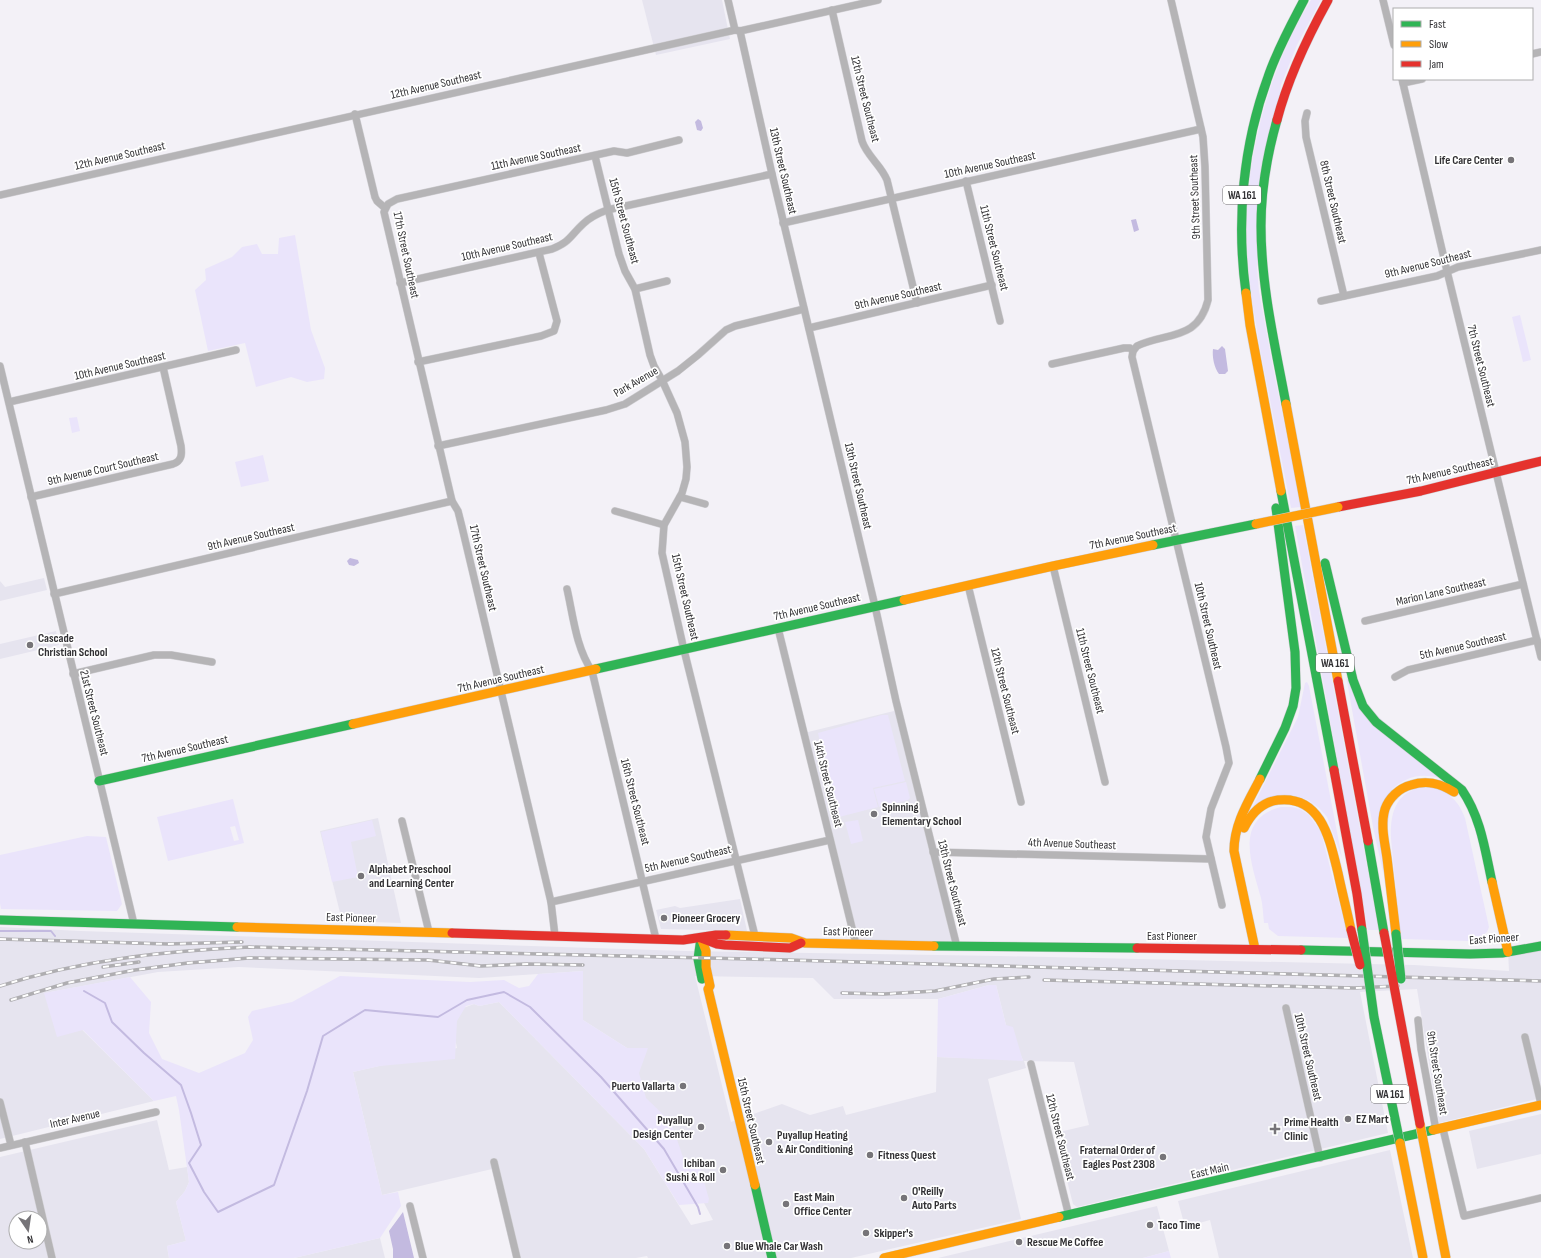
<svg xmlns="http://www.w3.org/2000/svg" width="1541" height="1258" viewBox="0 0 1541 1258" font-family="'Sofia Sans Condensed',sans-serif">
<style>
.built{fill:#e6e4ef;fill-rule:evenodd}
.green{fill:#eae4fb;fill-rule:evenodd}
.water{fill:#c3bae0}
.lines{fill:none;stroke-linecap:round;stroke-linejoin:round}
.stream{stroke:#c3bae0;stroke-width:2}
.street-casing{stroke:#d0cfd3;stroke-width:8}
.fast-casing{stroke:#d0cfd3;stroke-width:10}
.slow-casing{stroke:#d0cfd3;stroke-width:10}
.jam-casing{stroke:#d0cfd3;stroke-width:10}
.street{stroke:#b5b4b6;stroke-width:7}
.fast{stroke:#30b455;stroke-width:9}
.slow{stroke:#ff9f0a;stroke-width:9}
.jam{stroke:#e5322d;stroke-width:9}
.rail-casing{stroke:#afaeb1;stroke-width:3.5}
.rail{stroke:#fff;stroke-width:2;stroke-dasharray:6;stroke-linecap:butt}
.fast-bridge-casing{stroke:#d0cfd3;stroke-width:10;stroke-linecap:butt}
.slow-bridge-casing{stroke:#d0cfd3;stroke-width:10;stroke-linecap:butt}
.jam-bridge-casing{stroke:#d0cfd3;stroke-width:10;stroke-linecap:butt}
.fast-bridge{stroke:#30b455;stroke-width:9}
.slow-bridge{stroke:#ff9f0a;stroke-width:9}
.jam-bridge{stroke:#e5322d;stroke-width:9}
.poi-dot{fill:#767478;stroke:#fff;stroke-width:1.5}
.labels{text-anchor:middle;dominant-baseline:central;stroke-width:3.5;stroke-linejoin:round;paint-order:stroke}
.shield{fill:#fff;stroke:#706f71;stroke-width:1}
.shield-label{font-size:11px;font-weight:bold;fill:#323134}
.street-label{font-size:12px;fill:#323134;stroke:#fff}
.poi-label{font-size:12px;font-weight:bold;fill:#323134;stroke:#fff;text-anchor:start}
</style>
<rect width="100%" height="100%" fill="#f3f1f7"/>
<g class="built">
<path d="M642 0H722L730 39 656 55Z"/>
<path d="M44 578 47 590 0 601V581L5 587Z"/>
<path d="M56 631 59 645 0 659V644Z"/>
<path d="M898 710 957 947 856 944 804 733Z"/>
<path d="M378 818 401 923 342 921 320 831Z"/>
<path d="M740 899 747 931 661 929 656 910 675 906 680 908Z"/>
<path d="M0 927 81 931 685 951 1000 956 1414 965 1509 971 1508 952 1541 946V1098L1439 1123 1417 989 1360 992 1388 1133 1077 1207 1073 1204 1055 1133 1089 1125 1074 1062 1024 1061 1026 1068 988 1079 1021 1219 851 1258H648L647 1256 636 1258H513L492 1169 382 1195 353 1072 457 1048 450 1013 474 1004 479 1006 499 1002 644 1149 691 1225 713 1220 676 1150 608 1067 627 1048 583 1020V971L479 978 239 967 158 972 45 993 154 1101 0 1139ZM695 976 813 978 834 999H938L989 985H996L1006 1025 1023 1060 937 1057 936 1092 846 1115 843 1106 810 1115 782 1104 731 1122Z"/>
<path d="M1541 1114V1154L1477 1169 1469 1131Z"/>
<path d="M157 1120 169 1170 187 1167 189 1182 185 1191 176 1202 186 1241 167 1246 169 1258H0V1157ZM16 1218H40V1242H16Z"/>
<path d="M1390 1150 1413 1258H1219L1210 1220 1185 1227 1178 1201Z"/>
<path d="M1157 1206 1169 1251 1143 1258H938Z"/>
<path d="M380 1238 385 1258H294Z"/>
</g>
<g class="green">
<path d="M1311 0H1321L1297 45 1281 85 1257 267 1259 291 1272 362 1301 507 1291 508C1282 464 1274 419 1265 375 1257 332 1249 289 1247 246 1243 164 1268 69 1311 0Z"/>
<path d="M295 235 311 330 325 368 324 379 307 382 291 377 256 387 245 343 208 351 195 290 206 280 205 269 232 257 242 247 257 244 262 254H278L279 238Z"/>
<path d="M1520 315 1531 360 1523 362 1512 317Z"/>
<path d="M77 417 80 431 72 433 69 418Z"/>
<path d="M263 455 269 481 241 487 235 462Z"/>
<path d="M1303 525 1379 930H1368L1295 526Z"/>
<path d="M1346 676 1353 692 1443 779C1422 773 1409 775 1392 789L1383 872 1373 827Z"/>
<path d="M1307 682 1309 686 1342 858 1327 817 1319 808 1308 800 1293 795 1251 810 1298 717 1305 683Z"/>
<path d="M882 715H888L905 781 873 788 878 807 839 817 837 815 818 733Z"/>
<path d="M906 782 910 798 908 800 879 807 874 789Z"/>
<path d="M1437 787C1452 797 1458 800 1465 818L1489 927 1487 932 1482 936 1475 940 1469 941 1401 939 1391 839C1390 819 1393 797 1415 789 1421 787 1430 788 1437 787Z"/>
<path d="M233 799 244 843 168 861 157 817ZM235 826 239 840 234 841 230 827Z"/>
<path d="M1281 807H1292L1300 809 1309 815 1321 832 1348 938 1278 936 1269 929 1268 923H1264C1263 915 1263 906 1261 898 1252 865 1233 819 1281 807Z"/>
<path d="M372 820 376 836 351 842 358 877 332 882 321 832Z"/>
<path d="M858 820 863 841 851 844 845 822Z"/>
<path d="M87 836 106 837 122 904 117 911 1 909 0 903V855Z"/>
<path d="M583 971V1020L627 1048H648L639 1073 646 1098 671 1122 685 1163 698 1161 709 1199 708 1203 679 1205 644 1149 499 1002 479 1006 474 1004 466 1006 457 1021 455 1059 380 1066 353 1072 382 1195 398 1192 401 1206 380 1238 294 1258H169L167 1246 186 1241 176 1202 185 1191 189 1182 179 1110 176 1096 154 1101 83 1030 57 1037 44 993 130 977 151 1002 149 1033 162 1059 199 1073 245 1053 253 1040 248 1017 252 1011 292 1002 340 976 470 982 504 980 519 988 529 986 538 974Z"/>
<path d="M989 985H996L1006 1025 1013 1027 1023 1061 937 1057 938 999Z"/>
<path d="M1169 1251 1171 1258H1143Z"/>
</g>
<g class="water">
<path d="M698 119 701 121 703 128 701 131 697 130 695 122Z"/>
<path d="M1136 219 1139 230 1134 232 1131 220Z"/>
<path d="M1222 346 1225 349 1228 371 1225 374H1219C1214 368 1212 356 1213 349L1218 350Z"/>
<path d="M350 558 358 560 359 563 354 566 349 565 347 561Z"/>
<path d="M403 1212 414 1258H393V1249L389 1231Z"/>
</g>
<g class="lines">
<g class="stream">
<path d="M0 931H51L55 936"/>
<path d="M84 991 105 1003 112 1022 144 1053 181 1085 191 1113 201 1145 189 1163 204 1192 218 1212 274 1185 307 1091 323 1036 365 1010 438 1017 467 1000 504 992 530 1007 601 1077 664 1149 698 1207 700 1214"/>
</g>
<defs>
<g id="street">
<path d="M728 0 735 30"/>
<path d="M1171 0 1203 137 1205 167 1208 300C1198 341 1167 332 1137 346L1133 351 1132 357 1226 747 1229 763 1211 809 1206 837 1222 905"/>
<path d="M1383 0 1394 45"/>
<path d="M832 10 862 141C867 156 881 165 887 180L917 303"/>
<path d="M740 31 772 174 875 606 896 701 957 947"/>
<path d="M1532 54 1541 52"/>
<path d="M1402 79 1447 271 1541 657"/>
<path d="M1403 83 1422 79"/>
<path d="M1307 113 1305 121 1306 137 1344 296"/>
<path d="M355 114 375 197 377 201 385 208"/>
<path d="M595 156 619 254 625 271 635 289 650 355 654 366 662 380 677 413 685 442 687 467 686 479 682 493 664 525 662 553 684 650 755 936"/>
<path d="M966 181 1000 321"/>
<path d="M0 195 735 30 740 31 878 0"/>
<path d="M783 223 1201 129"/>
<path d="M400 283 552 249C570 242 570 236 583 224 590 217 599 213 607 210L772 174"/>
<path d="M635 289 667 281"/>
<path d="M1321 301 1437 276 1458 267 1541 250"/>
<path d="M809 328 992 285"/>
<path d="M418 362 541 336 554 331 557 321 539 253"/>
<path d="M1052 364 1124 348H1130L1133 351"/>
<path d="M0 366 134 924"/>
<path d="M9 402 236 350"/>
<path d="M438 446 606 410 625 404 678 371 698 355 726 330 735 326 804 309"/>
<path d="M31 497 173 464C182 461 182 454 181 446L163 367"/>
<path d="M680 497 705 504"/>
<path d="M615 511 664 525"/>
<path d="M1053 566 1105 782"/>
<path d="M968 585 1021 802"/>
<path d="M567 589C573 615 576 648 592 671L656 939"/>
<path d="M54 594 452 501"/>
<path d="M1365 621 1523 584"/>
<path d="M778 628 856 944"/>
<path d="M73 674 154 655H171L212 662"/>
<path d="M1395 677 1408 670 1537 640"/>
<path d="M402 821 429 932"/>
<path d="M933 852 1211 859"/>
<path d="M551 902 830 840"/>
<path d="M555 936 551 902 462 527 458 511 452 501 384 212 388 204 397 199 614 151 627 153 679 140"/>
<path d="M1286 1008 1320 1158"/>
<path d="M1418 1020 1421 1049 1436 1130"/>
<path d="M1525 1037 1541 1104"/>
<path d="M1031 1064 1069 1216"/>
<path d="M0 1102 11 1145"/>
<path d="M1443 1129 1464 1216 1541 1198"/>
<path d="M25 1142 52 1258"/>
<path d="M0 1148 156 1112"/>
<path d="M494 1162 517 1258"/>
<path d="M410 1206 423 1258"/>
</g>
<g id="fast">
<path d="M1277 120C1267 155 1261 190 1261 226 1261 286 1275 345 1286 404"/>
<path d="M1246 293C1236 221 1243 145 1268 77 1277 50 1291 25 1304 0"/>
<path d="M1281 491 1334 770"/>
<path d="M1153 545 1256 524"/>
<path d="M1325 563 1353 680 1363 706 1376 722 1462 790C1481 818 1485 850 1492 882"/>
<path d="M596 669 904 600"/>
<path d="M1260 779 1285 728 1293 706 1296 688 1295 652 1276 508"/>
<path d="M99 781 353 724"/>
<path d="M1368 841 1384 933"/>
<path d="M0 920 237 927"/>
<path d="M701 938 698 959 702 979"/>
<path d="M934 946 1137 948"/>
<path d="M1301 950 1470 954 1502 953 1541 946"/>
<path d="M755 1185 772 1258"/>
<path d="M1059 1217 1433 1130"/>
</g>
<g id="slow">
<path d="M1246 293 1250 325 1281 491"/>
<path d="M1286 404 1338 681"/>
<path d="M904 600 1053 566 1153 545"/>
<path d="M353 724 596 669"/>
<path d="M1244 828C1251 814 1262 802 1278 800 1322 795 1330 841 1338 873 1342 892 1347 911 1351 930"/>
<path d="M1492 882 1508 952"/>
<path d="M237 927 452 933"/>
<path d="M1396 934C1393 909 1390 883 1387 858 1385 843 1380 825 1385 809 1389 798 1399 788 1411 785 1427 780 1440 783 1454 792"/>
<path d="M726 935 791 938 805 943 934 946"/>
<path d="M701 938 706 951V967L710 986 708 989 755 1185"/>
<path d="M1255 949 1234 851C1234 824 1248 802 1260 779"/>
<path d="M1433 1130 1541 1105"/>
<path d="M884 1258 1059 1217"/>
</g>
<g id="jam">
<path d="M1277 120C1288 78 1307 38 1328 0"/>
<path d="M1338 507 1421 491 1541 461"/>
<path d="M1338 681 1368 841"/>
<path d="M1334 770 1357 894 1362 930"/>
<path d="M452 933 683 940 716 935H726"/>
<path d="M701 938 717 944 725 945 790 948 801 943"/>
<path d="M1137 948 1301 950"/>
</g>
</defs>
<use href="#street" class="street-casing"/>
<use href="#fast" class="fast-casing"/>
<use href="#slow" class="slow-casing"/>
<use href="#jam" class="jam-casing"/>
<use href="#street" class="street"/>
<use href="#fast" class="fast"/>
<use href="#slow" class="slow"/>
<use href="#jam" class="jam"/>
<defs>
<g id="rail">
<path d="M0 939 168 944 242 942"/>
<path d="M103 967 139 962"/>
<path d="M1044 980 1354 988 1398 986"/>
<path d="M0 986C81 960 165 951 249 947L749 959 1541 981"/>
<path d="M842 993 884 994 935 991 994 979 1029 977"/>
<path d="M11 1000 67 983 135 970 188 963 249 958 428 960 481 966 527 964 583 965"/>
</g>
</defs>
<use href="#rail" class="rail-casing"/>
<use href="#rail" class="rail"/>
<defs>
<g id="fast-bridge">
<path d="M1362 930 1374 1017 1400 1143"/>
<path d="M1396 934 1401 979"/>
</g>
<g id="slow-bridge">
<path d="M1256 524 1338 507"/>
<path d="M1420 1124 1446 1258"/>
<path d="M1400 1143 1423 1258"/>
</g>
<g id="jam-bridge">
<path d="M1351 930 1360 965"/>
<path d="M1384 933 1420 1124"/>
</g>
</defs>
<use href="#fast-bridge" class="fast-bridge-casing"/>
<use href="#slow-bridge" class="slow-bridge-casing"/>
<use href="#jam-bridge" class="jam-bridge-casing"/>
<use href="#fast-bridge" class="fast-bridge"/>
<use href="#slow-bridge" class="slow-bridge"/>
<use href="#jam-bridge" class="jam-bridge"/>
</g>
<g class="poi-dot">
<circle cx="1511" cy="160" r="4"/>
<circle cx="30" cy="645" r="4"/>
<circle cx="874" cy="814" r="4"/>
<circle cx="361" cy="876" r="4"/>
<circle cx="664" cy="918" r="4"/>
<circle cx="683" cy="1086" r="4"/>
<circle cx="1348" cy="1119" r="4"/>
<circle cx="701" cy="1127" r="4"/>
<path d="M1273 1123h4v4h4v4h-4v4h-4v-4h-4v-4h4z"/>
<circle cx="769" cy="1142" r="4"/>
<circle cx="870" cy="1155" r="4"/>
<circle cx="1163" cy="1157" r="4"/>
<circle cx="723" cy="1170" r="4"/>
<circle cx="904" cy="1198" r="4"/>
<circle cx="786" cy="1204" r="4"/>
<circle cx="1150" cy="1225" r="4"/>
<circle cx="866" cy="1233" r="4"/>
<circle cx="1019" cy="1242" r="4"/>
<circle cx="727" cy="1246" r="4"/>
</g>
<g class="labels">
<g class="shield">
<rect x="1223" y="186" width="38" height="18" rx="3"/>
<rect x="1316" y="654" width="38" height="18" rx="3"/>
<rect x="1371" y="1085" width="38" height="18" rx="3"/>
</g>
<g class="shield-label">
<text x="1242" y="195">WA 161</text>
<text x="1335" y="663">WA 161</text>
<text x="1390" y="1094">WA 161</text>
</g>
<g class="street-label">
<text transform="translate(436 85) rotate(-13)">12th Avenue Southeast</text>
<text transform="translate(865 99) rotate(76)">12th Street Southeast</text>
<text transform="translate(120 156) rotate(-13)">12th Avenue Southeast</text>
<text transform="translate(536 157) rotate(-12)">11th Avenue Southeast</text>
<text transform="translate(990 165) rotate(-12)">10th Avenue Southeast</text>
<text transform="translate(783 171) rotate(77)">13th Street Southeast</text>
<text transform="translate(1195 197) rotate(-92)">9th Street Southeast</text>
<text transform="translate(1333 202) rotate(77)">8th Street Southeast</text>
<text transform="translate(624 221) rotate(75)">15th Street Southeast</text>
<text transform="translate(507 247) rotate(-13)">10th Avenue Southeast</text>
<text transform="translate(994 248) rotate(76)">11th Street Southeast</text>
<text transform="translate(406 255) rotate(78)">17th Street Southeast</text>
<text transform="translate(1428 264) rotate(-14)">9th Avenue Southeast</text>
<text transform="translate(898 296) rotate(-13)">9th Avenue Southeast</text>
<text transform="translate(120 366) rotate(-13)">10th Avenue Southeast</text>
<text transform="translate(1481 366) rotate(76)">7th Street Southeast</text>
<text transform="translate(636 382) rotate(-30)">Park Avenue</text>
<text transform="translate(103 469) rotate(-13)">9th Avenue Court Southeast</text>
<text transform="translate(1450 471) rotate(-13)">7th Avenue Southeast</text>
<text transform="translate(858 486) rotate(77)">13th Street Southeast</text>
<text transform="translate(251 537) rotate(-13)">9th Avenue Southeast</text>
<text transform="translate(1133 537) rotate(-12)">7th Avenue Southeast</text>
<text transform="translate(483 568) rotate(77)">17th Street Southeast</text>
<text transform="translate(1441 592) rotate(-13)">Marion Lane Southeast</text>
<text transform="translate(685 597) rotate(77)">15th Street Southeast</text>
<text transform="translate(817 607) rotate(-13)">7th Avenue Southeast</text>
<text transform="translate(1208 626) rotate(77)">10th Street Southeast</text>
<text transform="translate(1463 646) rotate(-13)">5th Avenue Southeast</text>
<text transform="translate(1090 671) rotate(76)">11th Street Southeast</text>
<text transform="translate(501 679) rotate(-13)">7th Avenue Southeast</text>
<text transform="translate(1005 691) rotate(76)">12th Street Southeast</text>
<text transform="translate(94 713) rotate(76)">21st Street Southeast</text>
<text transform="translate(185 749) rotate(-13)">7th Avenue Southeast</text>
<text transform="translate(828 784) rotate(76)">14th Street Southeast</text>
<text transform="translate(635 802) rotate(76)">16th Street Southeast</text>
<text transform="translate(1072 844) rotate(2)">4th Avenue Southeast</text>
<text transform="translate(688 859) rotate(-13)">5th Avenue Southeast</text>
<text transform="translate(952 883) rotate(76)">13th Street Southeast</text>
<text transform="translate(351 918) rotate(2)">East Pioneer</text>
<text transform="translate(848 932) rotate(1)">East Pioneer</text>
<text x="1172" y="936">East Pioneer</text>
<text transform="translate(1494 939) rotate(-4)">East Pioneer</text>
<text transform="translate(1308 1057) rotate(77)">10th Street Southeast</text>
<text transform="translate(1437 1073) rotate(81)">9th Street Southeast</text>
<text transform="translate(75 1119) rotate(-13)">Inter Avenue</text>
<text transform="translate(751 1121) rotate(77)">15th Street Southeast</text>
<text transform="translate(1060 1137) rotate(76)">12th Street Southeast</text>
<text transform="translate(1210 1171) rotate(-13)">East Main</text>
</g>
<g class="poi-label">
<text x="1503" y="160" text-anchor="end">Life Care Center</text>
<text x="38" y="638">Cascade<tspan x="38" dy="14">Christian School</tspan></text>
<text x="882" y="807">Spinning<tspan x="882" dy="14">Elementary School</tspan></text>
<text x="369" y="869">Alphabet Preschool<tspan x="369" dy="14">and Learning Center</tspan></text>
<text x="672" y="918">Pioneer Grocery</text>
<text x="675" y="1086" text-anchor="end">Puerto Vallarta</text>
<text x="1356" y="1119">EZ Mart</text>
<text x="693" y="1120" text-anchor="end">Puyallup<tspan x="693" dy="14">Design Center</tspan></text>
<text x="1284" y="1122">Prime Health<tspan x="1284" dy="14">Clinic</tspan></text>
<text x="777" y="1135">Puyallup Heating<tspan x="777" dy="14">&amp; Air Conditioning</tspan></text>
<text x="1155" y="1150" text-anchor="end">Fraternal Order of<tspan x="1155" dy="14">Eagles Post 2308</tspan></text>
<text x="878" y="1155">Fitness Quest</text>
<text x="715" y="1163" text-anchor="end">Ichiban<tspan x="715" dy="14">Sushi &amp; Roll</tspan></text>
<text x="912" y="1191">O'Reilly<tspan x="912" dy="14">Auto Parts</tspan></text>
<text x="794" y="1197">East Main<tspan x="794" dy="14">Office Center</tspan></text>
<text x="1158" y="1225">Taco Time</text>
<text x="874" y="1233">Skipper's</text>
<text x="1027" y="1242">Rescue Me Coffee</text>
<text x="735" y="1246">Blue Whale Car Wash</text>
</g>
</g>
<rect x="1393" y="8" width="140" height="72" fill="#ffffff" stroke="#adadae"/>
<rect x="1401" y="21" width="20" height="6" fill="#30b455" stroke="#adadae"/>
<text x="1429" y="28" font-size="12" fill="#323134">Fast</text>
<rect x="1401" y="41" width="20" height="6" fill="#ff9f0a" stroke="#adadae"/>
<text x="1429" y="48" font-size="12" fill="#323134">Slow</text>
<rect x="1401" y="61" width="20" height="6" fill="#e5322d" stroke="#adadae"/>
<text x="1429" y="68" font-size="12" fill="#323134">Jam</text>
<g transform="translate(28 1230) rotate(167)"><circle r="19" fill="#ffffff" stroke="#adadae"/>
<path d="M0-3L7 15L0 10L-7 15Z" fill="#767478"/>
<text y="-6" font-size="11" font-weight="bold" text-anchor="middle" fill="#323134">N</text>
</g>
</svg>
